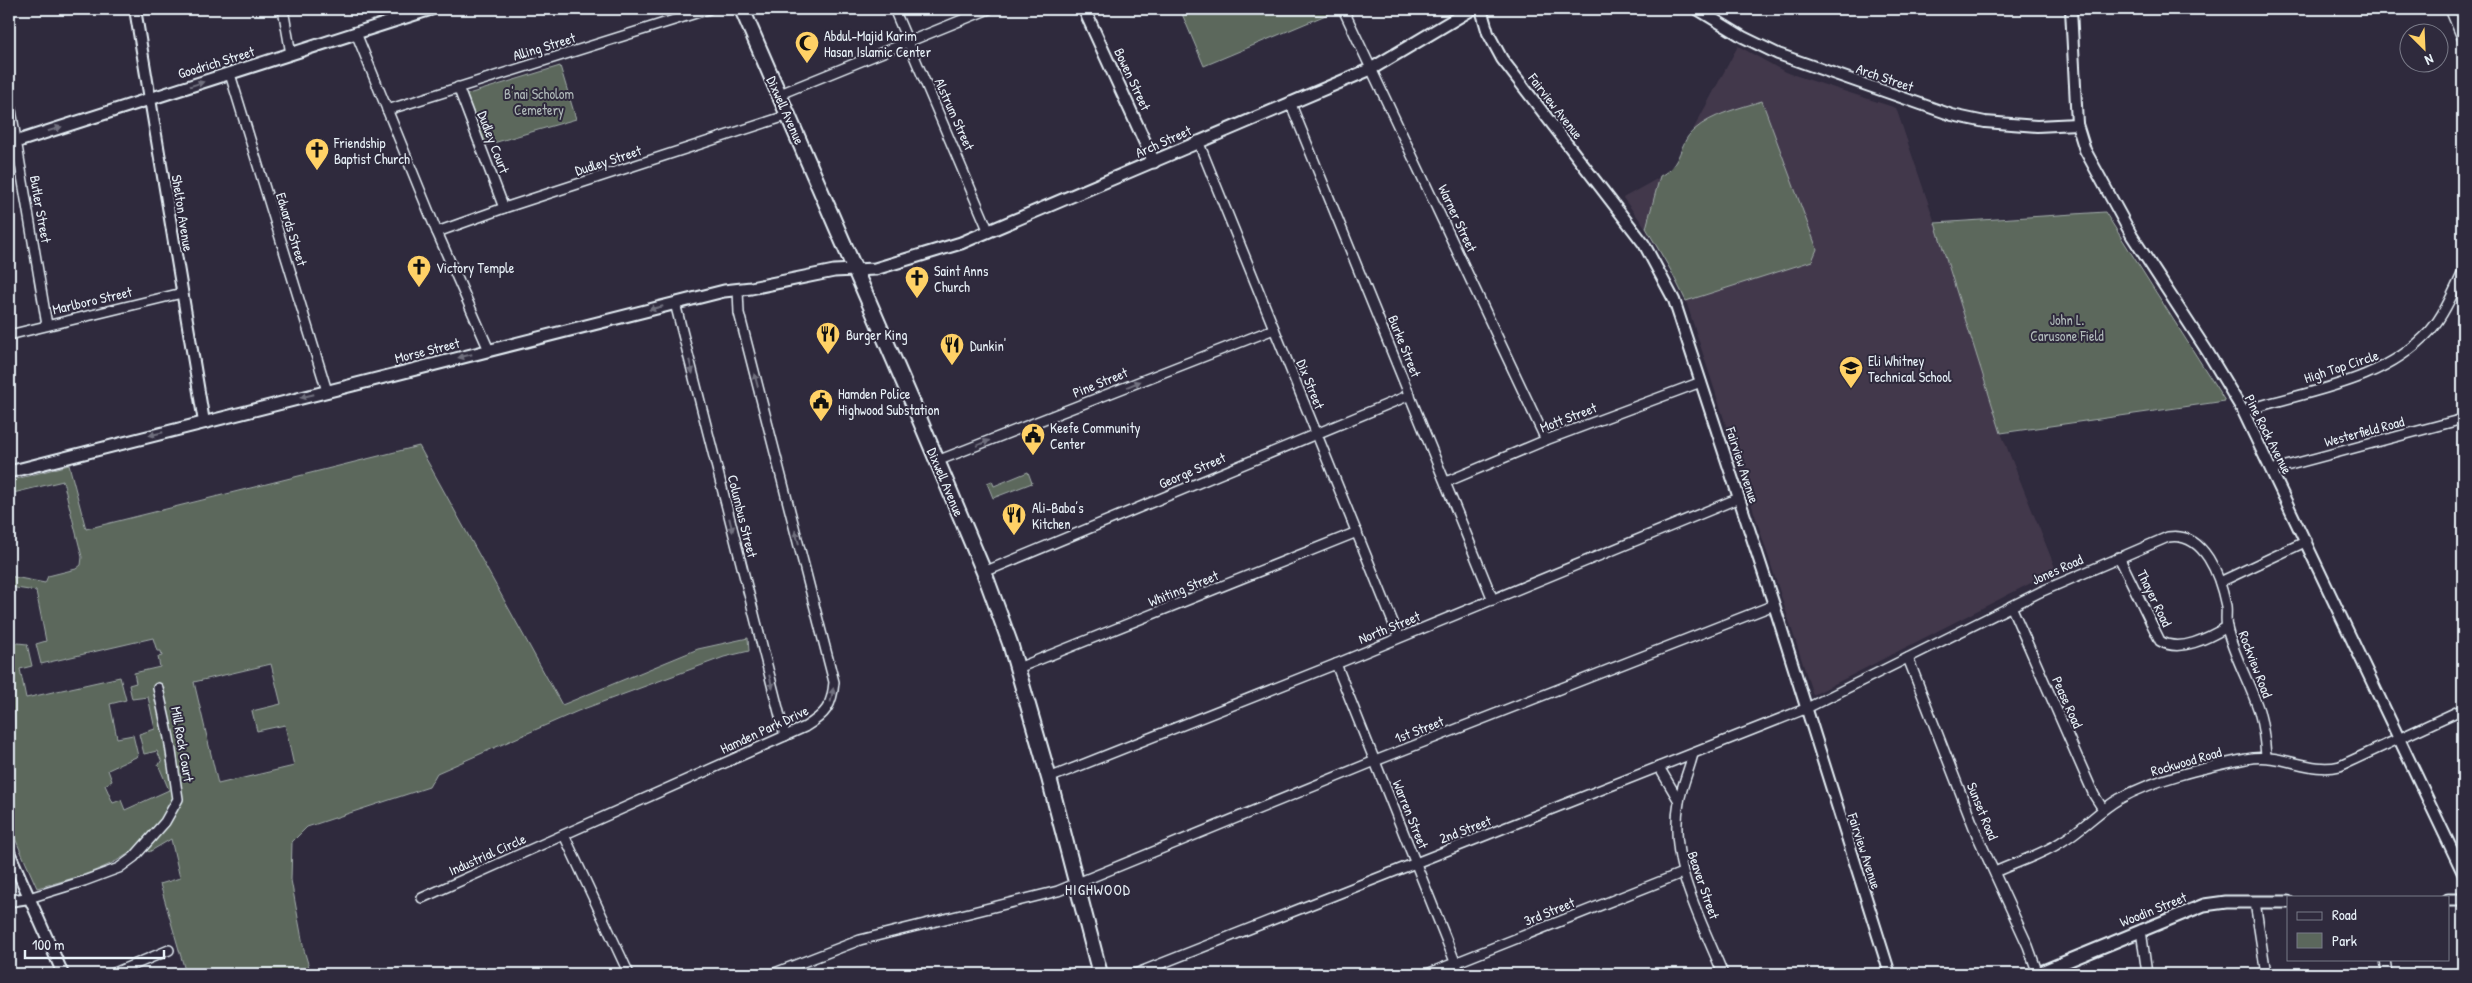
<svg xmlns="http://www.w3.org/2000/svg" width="2472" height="983" viewBox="0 0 2472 983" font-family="'Patrick Hand',sans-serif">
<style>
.built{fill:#43394c}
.green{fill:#5b675c;stroke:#a2acaa;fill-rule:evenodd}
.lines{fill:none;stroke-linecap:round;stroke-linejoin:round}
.minor-casing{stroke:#e8f1f8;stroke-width:12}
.tertiary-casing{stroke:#e8f1f8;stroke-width:14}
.secondary-casing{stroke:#e8f1f8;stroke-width:15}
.primary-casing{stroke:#e8f1f8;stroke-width:18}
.minor{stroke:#2f2a3d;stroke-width:9}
.tertiary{stroke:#2f2a3d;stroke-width:10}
.secondary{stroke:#2f2a3d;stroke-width:11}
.primary{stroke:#2f2a3d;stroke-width:14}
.oneway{fill:#70707e}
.labels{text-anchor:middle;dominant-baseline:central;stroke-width:4;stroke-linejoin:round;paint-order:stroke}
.poi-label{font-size:14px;fill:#e8f1f8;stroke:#2f2a3d;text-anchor:start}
.street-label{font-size:14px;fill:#e8f1f8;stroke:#2f2a3d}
.park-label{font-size:14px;fill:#b0baba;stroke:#2f2a3d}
.neighbourhood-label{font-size:15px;letter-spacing:1px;fill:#e8f1f8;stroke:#2f2a3d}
</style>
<rect width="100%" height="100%" fill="#2f2a3d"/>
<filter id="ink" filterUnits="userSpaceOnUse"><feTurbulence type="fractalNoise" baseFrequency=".02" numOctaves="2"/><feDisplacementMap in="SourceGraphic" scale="10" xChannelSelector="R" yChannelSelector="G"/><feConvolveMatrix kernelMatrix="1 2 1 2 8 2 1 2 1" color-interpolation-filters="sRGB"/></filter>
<g filter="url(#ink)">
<path class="built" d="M1738 46 1785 72 1896 108 1935 223 2001 433 2056 570 1813 695 1686 301 1670 269 1646 228 1623 198 1671 171Z"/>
<g class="green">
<path d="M1180 9H1331L1333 12 1204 66Z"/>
<path d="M560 66 576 119 483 146 465 95Z"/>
<path d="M1762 101 1817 249 1812 261 1686 301 1670 269 1646 228 1660 176C1683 165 1678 143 1694 130 1712 114 1740 108 1762 101Z"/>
<path d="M2105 212 2225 401 2001 433 1935 223Z"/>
<path d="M419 446 562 705 698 649 748 638 749 651 724 657 578 711 437 773 429 787 307 827 292 842 291 880 304 950 311 974H186L160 884 180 878 171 839 149 852 140 845C110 870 74 878 37 888L9 825V642L27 644 32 666 20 669 26 698 120 677 126 700 110 704 117 738 133 735 138 756 108 770 112 781 105 785 113 803 121 800 125 810 169 790 158 764 162 762 157 751 144 754 139 734 155 729 148 697 132 699 129 685 136 683 134 673 160 667 158 657 162 656 161 651H157L153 638 41 664 36 644 46 641 36 591 9 587V576L45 583 48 576 76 569 81 565 82 557 63 481 9 494V481L69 465 86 529ZM271 664 281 704 252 711 257 731 285 725 294 766 218 784 194 682Z"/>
<path d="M1028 472 1032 483 993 498 987 483 992 481 994 486Z"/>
</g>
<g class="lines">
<defs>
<g id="minor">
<path d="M283 9 291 54"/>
<path d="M894 9 989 232"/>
<path d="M1343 9 1546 440"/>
<path d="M2450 9 2463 40"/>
<path d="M356 33 437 232 489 350"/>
<path d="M230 74 327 391"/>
<path d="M458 87 504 208"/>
<path d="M780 94 989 9"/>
<path d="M9 98 47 325"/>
<path d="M1290 102 1493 600"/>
<path d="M387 110 709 9"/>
<path d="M1198 141 1399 637"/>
<path d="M437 232 504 208 789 115"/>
<path d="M675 303 785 736"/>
<path d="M9 335 182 293"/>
<path d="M2243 411C2306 391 2383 383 2430 331 2444 315 2454 291 2463 272"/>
<path d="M937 461 1274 329"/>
<path d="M2271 470 2463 419"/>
<path d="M1446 482 1546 440 1701 382"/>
<path d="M2119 557 2160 641C2180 653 2208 638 2227 627"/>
<path d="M984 572 1410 395"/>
<path d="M2220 582 2307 541"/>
<path d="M2011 606 2094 795 2103 809"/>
<path d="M1908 658 1977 835 2028 946 2038 974"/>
<path d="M1336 664 1460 974"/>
<path d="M1018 668 1357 532"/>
<path d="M1693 754C1689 770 1682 785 1679 802 1668 863 1701 919 1723 974"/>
<path d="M1659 767 1679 801"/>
<path d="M1049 778 1336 664 1739 498"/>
<path d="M564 835 629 974"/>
<path d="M1995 872C2017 862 2041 855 2061 842 2082 830 2098 811 2119 799 2157 778 2204 768 2246 759 2282 752 2309 774 2340 766L2463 709"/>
<path d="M29 898 84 881 119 868 134 857 165 822 178 799 169 738 158 688"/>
<path d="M422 898 805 727C826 714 832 706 834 682L739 313 738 290"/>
<path d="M2255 902 2266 974"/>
<path d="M2141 930 2147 974"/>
<path d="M2385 959 2387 974"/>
<path d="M112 974 169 950"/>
<path d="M772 974 860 940 1058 891 1375 761 1774 605"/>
<path d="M1135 974 1805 709 2040 592 2168 537C2205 531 2220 577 2226 606 2227 613 2225 621 2227 628 2234 657 2250 683 2259 711 2263 726 2265 741 2266 756"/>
<path d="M1427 974 1682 873"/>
</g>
<g id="tertiary">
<path d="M135 9 204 422"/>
<path d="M1481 9 1488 33 1502 59 1644 244 1674 300 1774 605 1890 974"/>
<path d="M1697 9 1743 37 1778 54 1952 115 1985 122 2037 126 2077 124"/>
<path d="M2071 9 2077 124 2085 150 2132 236 2207 351 2243 411 2463 873"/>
<path d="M9 852 63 974"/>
<path d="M9 901 29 898"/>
</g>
<g id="secondary">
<path d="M1084 9 1154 162"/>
<path d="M9 144 431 9"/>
<path d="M9 472 724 291 751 288 834 271 875 269 961 243 1371 69 1472 9"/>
<path d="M2448 900H2463"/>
<path d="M2036 974 2204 905 2226 902H2288"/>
</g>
<path id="primary" d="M742 9 914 406 984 572 1010 643 1049 778 1100 974"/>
</defs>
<use href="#minor" class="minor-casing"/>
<use href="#tertiary" class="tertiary-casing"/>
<use href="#secondary" class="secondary-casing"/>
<use href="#primary" class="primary-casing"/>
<use href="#minor" class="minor"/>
<use href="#tertiary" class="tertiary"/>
<use href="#secondary" class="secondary"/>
<use href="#primary" class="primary"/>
</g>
<defs><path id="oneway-solid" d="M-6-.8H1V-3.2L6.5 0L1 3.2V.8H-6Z" transform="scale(1.25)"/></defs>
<g class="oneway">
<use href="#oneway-solid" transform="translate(197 84) rotate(-17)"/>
<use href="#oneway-solid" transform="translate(55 129) rotate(-18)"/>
<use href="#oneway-solid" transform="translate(656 308) rotate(166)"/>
<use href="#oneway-solid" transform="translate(465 356) rotate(166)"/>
<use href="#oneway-solid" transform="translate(691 367) rotate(76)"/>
<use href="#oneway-solid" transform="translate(756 380) rotate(-105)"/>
<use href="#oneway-solid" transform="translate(1134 384) rotate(-22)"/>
<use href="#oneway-solid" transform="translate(307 396) rotate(166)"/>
<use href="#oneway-solid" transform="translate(156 434) rotate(166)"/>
<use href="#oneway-solid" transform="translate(983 443) rotate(-22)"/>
<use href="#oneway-solid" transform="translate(731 525) rotate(76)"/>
<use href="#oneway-solid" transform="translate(797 537) rotate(-105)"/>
<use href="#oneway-solid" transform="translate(771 682) rotate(76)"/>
<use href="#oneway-solid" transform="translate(832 695) rotate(-79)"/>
</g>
</g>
<defs>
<symbol id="mosque-pin" viewBox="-11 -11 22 30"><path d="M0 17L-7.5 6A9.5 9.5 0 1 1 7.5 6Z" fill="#ffd166" stroke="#2f2a3d"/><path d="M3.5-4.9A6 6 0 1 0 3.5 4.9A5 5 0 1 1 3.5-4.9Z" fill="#111"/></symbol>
<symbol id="church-pin" viewBox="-11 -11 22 30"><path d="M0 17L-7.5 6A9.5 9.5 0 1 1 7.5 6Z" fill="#ffd166" stroke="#2f2a3d"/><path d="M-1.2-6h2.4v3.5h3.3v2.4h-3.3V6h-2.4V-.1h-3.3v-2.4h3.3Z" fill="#111"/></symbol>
<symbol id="restaurant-pin" viewBox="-11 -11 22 30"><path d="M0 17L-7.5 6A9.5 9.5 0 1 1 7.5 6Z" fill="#ffd166" stroke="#2f2a3d"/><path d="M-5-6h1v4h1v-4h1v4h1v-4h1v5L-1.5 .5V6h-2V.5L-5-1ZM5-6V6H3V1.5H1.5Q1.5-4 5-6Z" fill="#111"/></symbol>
<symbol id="school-pin" viewBox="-11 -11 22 30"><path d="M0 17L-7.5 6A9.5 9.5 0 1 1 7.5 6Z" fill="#ffd166" stroke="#2f2a3d"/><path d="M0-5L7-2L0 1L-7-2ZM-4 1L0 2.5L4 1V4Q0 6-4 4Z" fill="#111"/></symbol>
<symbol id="civic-pin" viewBox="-11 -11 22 30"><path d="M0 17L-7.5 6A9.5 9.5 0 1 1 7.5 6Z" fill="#ffd166" stroke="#2f2a3d"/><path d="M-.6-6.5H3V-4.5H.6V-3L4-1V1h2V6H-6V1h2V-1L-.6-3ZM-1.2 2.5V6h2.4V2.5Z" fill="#111"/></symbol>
</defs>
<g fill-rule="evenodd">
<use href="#mosque-pin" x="793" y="29" width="28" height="38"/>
<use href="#church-pin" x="303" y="136" width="28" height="38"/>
<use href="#church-pin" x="405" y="253" width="28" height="38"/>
<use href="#church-pin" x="903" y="264" width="28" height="38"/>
<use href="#restaurant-pin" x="814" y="320" width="28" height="38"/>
<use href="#restaurant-pin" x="938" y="331" width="28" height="38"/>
<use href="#school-pin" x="1837" y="354" width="28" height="38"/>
<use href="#civic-pin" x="807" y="387" width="28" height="38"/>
<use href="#civic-pin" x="1019" y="421" width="28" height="38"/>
<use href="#restaurant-pin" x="1000" y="501" width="28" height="38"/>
</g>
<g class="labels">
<g class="poi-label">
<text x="824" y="35">Abdul-Majid Karim<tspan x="824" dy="16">Hasan Islamic Center</tspan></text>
<text x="334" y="142">Friendship<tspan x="334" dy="16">Baptist Church</tspan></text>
<text x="436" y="267">Victory Temple</text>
<text x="934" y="270">Saint Anns<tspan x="934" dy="16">Church</tspan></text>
<text x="846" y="334">Burger King</text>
<text x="970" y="345">Dunkin'</text>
<text x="1868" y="360">Eli Whitney<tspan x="1868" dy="16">Technical School</tspan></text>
<text x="838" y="393">Hamden Police<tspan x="838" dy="16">Highwood Substation</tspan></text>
<text x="1050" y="427">Keefe Community<tspan x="1050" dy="16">Center</tspan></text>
<text x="1032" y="507">Ali-Baba’s<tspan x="1032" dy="16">Kitchen</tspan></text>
</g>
<g class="street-label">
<text transform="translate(544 46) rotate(-17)">Alling Street</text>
<text transform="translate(216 62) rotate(-17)">Goodrich Street</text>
<text transform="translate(1885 77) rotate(19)">Arch Street</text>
<text transform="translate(1133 79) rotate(65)">Bowen Street</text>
<text transform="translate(1556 106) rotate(52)">Fairview Avenue</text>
<text transform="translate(786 110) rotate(66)">Dixwell Avenue</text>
<text transform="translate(955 114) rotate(66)">Alstrum Street</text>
<text transform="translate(1163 141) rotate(-24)">Arch Street</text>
<text transform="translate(494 142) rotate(69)">Dudley Court</text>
<text transform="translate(608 160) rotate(-18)">Dudley Street</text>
<text transform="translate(41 209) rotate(80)">Butler Street</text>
<text transform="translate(183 213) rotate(81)">Shelton Avenue</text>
<text transform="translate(1458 218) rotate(65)">Warner Street</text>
<text transform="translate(292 229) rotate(73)">Edwards Street</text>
<text transform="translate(92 300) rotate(-13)">Marlboro Street</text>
<text transform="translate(1405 346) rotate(68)">Burke Street</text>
<text transform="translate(427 350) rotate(-14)">Morse Street</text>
<text transform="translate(2341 366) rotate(-18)">High Top Circle</text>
<text transform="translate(1100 382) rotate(-22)">Pine Street</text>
<text transform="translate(1311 384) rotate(68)">Dix Street</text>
<text transform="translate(1568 417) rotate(-21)">Mott Street</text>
<text transform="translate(2364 431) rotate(-15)">Westerfield Road</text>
<text transform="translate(2269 434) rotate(63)">Pine Rock Avenue</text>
<text transform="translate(1743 465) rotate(72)">Fairview Avenue</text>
<text transform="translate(1192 470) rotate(-23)">George Street</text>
<text transform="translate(946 482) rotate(67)">Dixwell Avenue</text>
<text transform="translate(743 516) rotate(76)">Columbus Street</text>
<text transform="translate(2057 569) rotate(-24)">Jones Road</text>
<text transform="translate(1183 588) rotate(-22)">Whiting Street</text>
<text transform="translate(2155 598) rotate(64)">Thayer Road</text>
<text transform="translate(1389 627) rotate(-22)">North Street</text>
<text transform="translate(2256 664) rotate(69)">Rockview Road</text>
<text transform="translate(2068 702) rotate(66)">Pease Road</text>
<text transform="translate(764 729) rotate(-25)">Hamden Park Drive</text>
<text transform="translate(1419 729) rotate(-21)">1st Street</text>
<text transform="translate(183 744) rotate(80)">Mill Rock Court</text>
<text transform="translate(2186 761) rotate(-16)">Rockwood Road</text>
<text transform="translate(1983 811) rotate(68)">Sunset Road</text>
<text transform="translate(1411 814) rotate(68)">Warren Street</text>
<text transform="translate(1465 829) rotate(-21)">2nd Street</text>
<text transform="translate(1865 851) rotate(72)">Fairview Avenue</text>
<text transform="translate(487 854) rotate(-24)">Industrial Circle</text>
<text transform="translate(1704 885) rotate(71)">Beaver Street</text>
<text transform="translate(2153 909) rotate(-22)">Woodin Street</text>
<text transform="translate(1549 911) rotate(-22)">3rd Street</text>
</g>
<g class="park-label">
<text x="539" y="93">B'nai Scholom<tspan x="539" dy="16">Cemetery</tspan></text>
<text x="2067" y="319">John L.<tspan x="2067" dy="16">Carusone Field</tspan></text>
</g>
<g class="neighbourhood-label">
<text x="1098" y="889">HIGHWOOD</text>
</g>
</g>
<rect width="2472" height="983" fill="none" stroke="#2f2a3d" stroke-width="30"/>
<rect x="15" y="15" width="2442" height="953" fill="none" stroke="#e8f1f8" stroke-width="2" filter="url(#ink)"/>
<rect x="2287" y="896" width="162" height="65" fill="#2f2a3d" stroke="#797a88"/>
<rect x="2297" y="912" width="25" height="8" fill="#2f2a3d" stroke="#797a88"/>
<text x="2332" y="920" font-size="15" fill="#e8f1f8">Road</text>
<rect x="2297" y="933" width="25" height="15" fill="#5b675c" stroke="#797a88"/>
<text x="2332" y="946" font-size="15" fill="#e8f1f8">Park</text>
<g transform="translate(2424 48) rotate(156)"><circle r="24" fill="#2f2a3d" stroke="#797a88"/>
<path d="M0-4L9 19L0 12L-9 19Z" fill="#ffd166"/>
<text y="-8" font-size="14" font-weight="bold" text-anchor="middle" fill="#e8f1f8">N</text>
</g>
<path d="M25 950v8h139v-8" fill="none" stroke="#e8f1f8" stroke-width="2.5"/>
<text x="32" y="950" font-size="15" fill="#e8f1f8" stroke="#2f2a3d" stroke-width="4" paint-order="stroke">100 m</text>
</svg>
